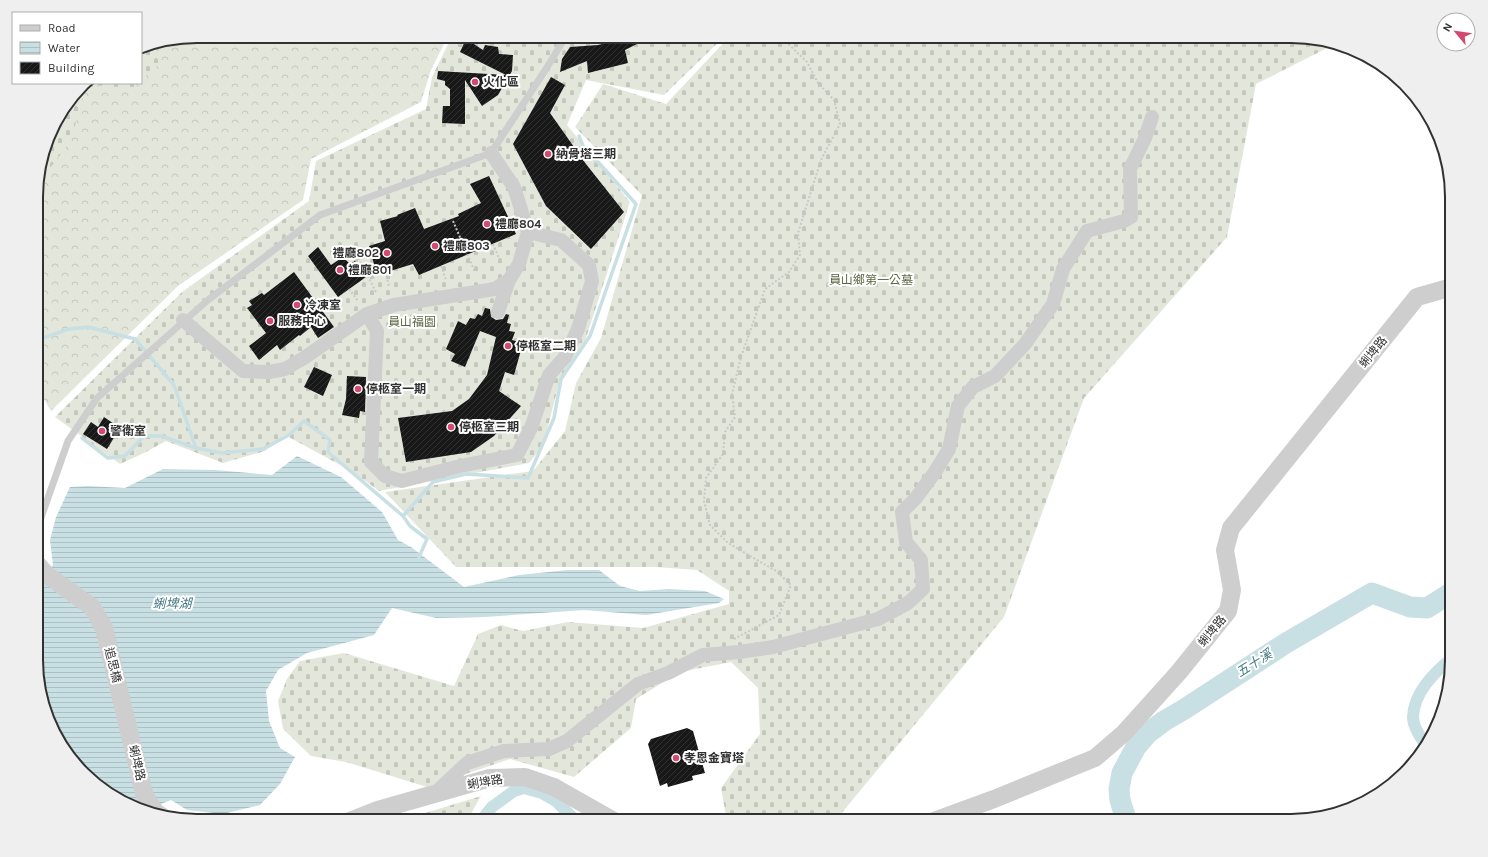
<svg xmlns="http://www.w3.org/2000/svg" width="1488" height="857" viewBox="0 0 1488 857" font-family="Karla,'Noto Sans TC',sans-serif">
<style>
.forest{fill:url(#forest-crowns)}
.cemetery{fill:url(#cemetery-stones)}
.water{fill:url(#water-rules)}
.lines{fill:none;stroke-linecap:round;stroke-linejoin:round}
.stream{stroke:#c8dfe3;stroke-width:3.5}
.canal{stroke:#c8dfe3;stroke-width:12}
.river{stroke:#c8dfe3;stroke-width:21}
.building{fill:url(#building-hatch)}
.path{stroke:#c8c8c8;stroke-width:2;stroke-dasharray:2 2;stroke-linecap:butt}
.service{stroke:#cecece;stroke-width:7}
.minor{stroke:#cecece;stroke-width:14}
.tertiary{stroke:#cecece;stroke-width:18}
.poi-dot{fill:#d24971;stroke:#fff;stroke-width:1.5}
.labels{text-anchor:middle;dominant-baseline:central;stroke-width:4;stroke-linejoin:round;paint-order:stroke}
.poi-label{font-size:12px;font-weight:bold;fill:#313131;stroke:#fff;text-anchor:start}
.park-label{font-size:12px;fill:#5d6843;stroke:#fff}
.street-label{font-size:12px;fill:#313131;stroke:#fff}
.water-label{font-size:13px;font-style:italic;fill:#447a85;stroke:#fff}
.rim{fill:none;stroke:#313131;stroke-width:2}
</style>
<defs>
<pattern id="forest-crowns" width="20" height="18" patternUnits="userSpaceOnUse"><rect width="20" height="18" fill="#e3e7db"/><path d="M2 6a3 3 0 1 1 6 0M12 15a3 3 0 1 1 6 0" fill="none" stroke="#c3c7bc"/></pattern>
<pattern id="cemetery-stones" width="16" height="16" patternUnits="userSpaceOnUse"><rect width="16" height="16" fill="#e3e7db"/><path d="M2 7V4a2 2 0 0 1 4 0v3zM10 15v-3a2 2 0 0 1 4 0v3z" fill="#c3c7bc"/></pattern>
<pattern id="water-rules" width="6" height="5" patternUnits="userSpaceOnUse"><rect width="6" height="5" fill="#c8dfe3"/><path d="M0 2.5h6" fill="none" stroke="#acc0c3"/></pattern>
<pattern id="building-hatch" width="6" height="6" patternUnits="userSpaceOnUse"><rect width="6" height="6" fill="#181818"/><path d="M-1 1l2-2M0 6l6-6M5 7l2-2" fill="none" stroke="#313131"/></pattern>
</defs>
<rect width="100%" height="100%" fill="#fff"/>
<path class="forest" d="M197 36H448L431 70 421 102 311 159 303 200 178 286 51 411 37 388V176L53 126 85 83H141V47Z"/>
<g class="cemetery">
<path d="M452 36H725L664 95 586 80 567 125 630 202 585 341 558 387 543 446 529 463 379 491 353 472 285 435 265 451 223 463 166 441 144 453 120 464 55 417 182 292 309 201 316 161 426 109 432 77Z"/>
<path d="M730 36H1291L1333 42 1337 43 1256 84 1227 237 1084 398 1004 617 835 821H727L721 788 760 734 758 688 731 662 680 672 636 699 631 728 574 777 510 759 427 787 346 762 311 756 283 729 278 701 287 679 300 661 344 653 454 686 478 634 501 625 523 631 568 622 643 628 729 604V591L697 570 655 567H456L385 492 533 471 565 431 576 383 601 338 642 195 575 127 603 84 666 104Z"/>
<path d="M154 45 159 64 141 80V47Z"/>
<path d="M85 83H138L132 88 87 85 70 142 40 181 37 179V176L53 126Z"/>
<path d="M481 796 467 821H399Z"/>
</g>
<path class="water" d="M297 456 341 477 382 512 398 540 411 547 464 587 519 575 568 570H599L620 586 640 591 669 589 705 591 724 599 719 603 646 615 584 610 485 617 436 618 392 608 374 635 307 653 278 670 266 691 269 721 280 748 295 757 280 784 260 805 223 814 187 810 171 800 144 811 117 800 63 749 37 681V579L53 565 50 540 56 517 70 487 88 486 125 488 163 469 215 470 272 475Z"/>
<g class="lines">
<g class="stream">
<path d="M37 340 69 329 88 327 135 339 174 385 196 448"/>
<path d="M82 438 108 458 125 456 144 436H161L196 448 222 453 263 449 289 435 304 421 330 440 328 452 403 516 410 526 427 539 419 557"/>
<path d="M403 516 433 482 466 474 528 478 554 418 561 379 590 336 636 204 598 162 586 153 579 136"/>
</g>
<g class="canal">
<path d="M1426 745C1420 737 1413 727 1413 717 1414 692 1434 673 1452 658"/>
<path d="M481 821 492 807 514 791 524 788 542 793 556 801 576 821"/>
</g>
<path class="river" d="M1122 821 1125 816 1120 800 1119 789 1122 773 1136 747 1148 733 1164 721 1183 710 1286 643 1372 593 1410 607 1427 608 1452 592"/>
</g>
<g class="building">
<path d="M622 36H637L639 43 625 50 628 63 588 73 587 61 560 72 562 59 570 47 598 45 623 39Z"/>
<path d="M466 39 483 50 485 45 498 47 499 54 513 55 512 71 498 95 482 106 465 80V124L442 123 443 106H450V89L445 85V81L437 79 438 71 506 75 460 52Z"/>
<path d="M551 77 565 85 550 113 586 164 624 212 591 249 546 206 513 144Z"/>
<path d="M489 176 516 234 419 275 413 264 377 275 369 246 385 241 380 221 398 216 397 215 415 208 424 229 459 216 458 214 481 203 470 184Z"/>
<path d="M318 247 331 265 343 257 350 264 355 261 366 277 338 297 308 256Z"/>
<path d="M294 272 334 327 318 338 311 327 300 336 299 335 280 350 277 345 259 360 249 346 266 333 247 308 252 305 249 301 262 293 264 295Z"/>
<path d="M485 308 490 309 491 317 496 320 503 319 506 314 509 315 507 323 511 324 509 331 515 332 512 340 523 343 514 375 505 372 499 391 521 406 494 436 471 452 406 462 398 418 452 411 469 399 487 375 496 337 480 331 465 367 451 361 455 354 446 349 458 321 466 325 470 318 475 319 478 314 482 316Z"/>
<path d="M314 367 332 375 323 396 304 387Z"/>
<path d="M347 376 366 377 365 412 360 411 359 418 342 415 346 399Z"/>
<path d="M104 417 120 428 107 449 83 434 91 422 98 427Z"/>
<path d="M687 728 693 731 705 773 692 776 693 780 668 787 667 783 660 786 648 744 651 739Z"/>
</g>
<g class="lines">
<g class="path">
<path d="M453 221 475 272"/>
<path d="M493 244 501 263"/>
<path d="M355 251 376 292"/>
<path d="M441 266 446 280"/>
<path d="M386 272 389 287"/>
<path d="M349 289 358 301"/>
<path d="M734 639 779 615 791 585 776 571 728 543 710 525 704 501 706 478 723 454 725 432 735 417 732 394 741 357 765 289 789 272 800 255 798 233 821 160 840 124 834 100 818 83 807 62 780 36"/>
</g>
<path class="service" d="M37 529 68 441 97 398 208 300 320 215 491 153 546 69 566 36"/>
<g class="minor">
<path d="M498 312 509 280"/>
<path d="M367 314 377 331 371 462 385 476 402 481 460 466 517 455 531 428 549 375 565 357 578 329 592 281 589 265 561 240 528 232"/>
<path d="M183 320 243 371 269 372 285 369 304 358 367 314 394 305 495 289 509 280 519 264 528 232 514 187 491 153"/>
<path d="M435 793 467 763 504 751 549 749 567 741 638 684 668 673 703 655 739 652 773 647 878 619 908 603 923 589 921 560 906 542 902 512 916 498 935 472 949 449 958 406 973 387 995 376 1025 344 1053 304 1063 269 1087 231 1124 221 1131 217 1130 169 1145 138 1152 117"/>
</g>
<g class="tertiary">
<path d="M37 564 47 575 92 607 104 628 144 793C148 803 153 812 163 817"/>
<path d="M350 821 378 810 490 778 525 777 554 787 614 821"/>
<path d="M934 821 994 799 1095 758 1124 733 1179 672 1228 611 1232 590 1225 550 1231 528 1417 297 1452 287"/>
</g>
</g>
<g class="poi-dot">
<circle cx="475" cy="82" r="4"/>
<circle cx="548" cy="154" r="4"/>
<circle cx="487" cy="224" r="4"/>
<circle cx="435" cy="246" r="4"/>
<circle cx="387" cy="253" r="4"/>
<circle cx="340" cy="270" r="4"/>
<circle cx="297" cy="305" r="4"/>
<circle cx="270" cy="321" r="4"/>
<circle cx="508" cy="346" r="4"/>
<circle cx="358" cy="389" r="4"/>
<circle cx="451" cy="427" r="4"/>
<circle cx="102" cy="431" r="4"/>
<circle cx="676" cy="758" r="4"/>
</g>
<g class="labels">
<g class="poi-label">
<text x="483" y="82">火化區</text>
<text x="556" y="154">納骨塔三期</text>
<text x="495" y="224">禮廳804</text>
<text x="443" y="246">禮廳803</text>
<text x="379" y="253" text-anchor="end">禮廳802</text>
<text x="348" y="270">禮廳801</text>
<text x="305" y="305">冷凍室</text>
<text x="278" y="321">服務中心</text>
<text x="516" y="346">停柩室二期</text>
<text x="366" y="389">停柩室一期</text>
<text x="459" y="427">停柩室三期</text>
<text x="110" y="431">警衛室</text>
<text x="684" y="758">孝恩金寶塔</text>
</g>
<g class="park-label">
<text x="871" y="280">員山鄉第一公墓</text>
<text x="412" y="322">員山福園</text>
</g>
<g class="street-label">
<text transform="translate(1373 352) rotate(-51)">蜊埤路</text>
<text transform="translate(1212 631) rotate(-51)">蜊埤路</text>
<text transform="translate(113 665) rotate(76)">追思橋</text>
<text transform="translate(137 763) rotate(77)">蜊埤路</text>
<text transform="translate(485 782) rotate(-10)">蜊埤路</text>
</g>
<g class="water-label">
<text x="172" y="603">蜊埤湖</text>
<text transform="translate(1254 663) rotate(-32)">五十溪</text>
</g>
</g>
<path d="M0 0H1488V857H0ZM197 43H1291A154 154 0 0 1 1445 197V660A154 154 0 0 1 1291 814H197A154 154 0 0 1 43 660V197A154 154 0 0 1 197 43Z" fill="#efefef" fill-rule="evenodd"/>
<path class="rim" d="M197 43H1291A154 154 0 0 1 1445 197V660A154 154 0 0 1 1291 814H197A154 154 0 0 1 43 660V197A154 154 0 0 1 197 43Z"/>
<rect x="12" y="12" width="130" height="72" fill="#ffffff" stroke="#adadad"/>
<rect x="20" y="25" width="20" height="6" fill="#cecece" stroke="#adadad"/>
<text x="48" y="32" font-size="12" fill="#313131">Road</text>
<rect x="20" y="42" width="20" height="12" fill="url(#water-rules)" stroke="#adadad"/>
<text x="48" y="52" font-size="12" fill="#313131">Water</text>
<rect x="20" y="62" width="20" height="12" fill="url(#building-hatch)" stroke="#adadad"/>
<text x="48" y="72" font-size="12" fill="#313131">Building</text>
<g transform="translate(1456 32) rotate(299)"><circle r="19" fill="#ffffff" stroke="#adadad"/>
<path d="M0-3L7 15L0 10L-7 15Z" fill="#d24971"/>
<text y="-6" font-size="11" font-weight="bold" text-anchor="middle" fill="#313131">N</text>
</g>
</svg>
